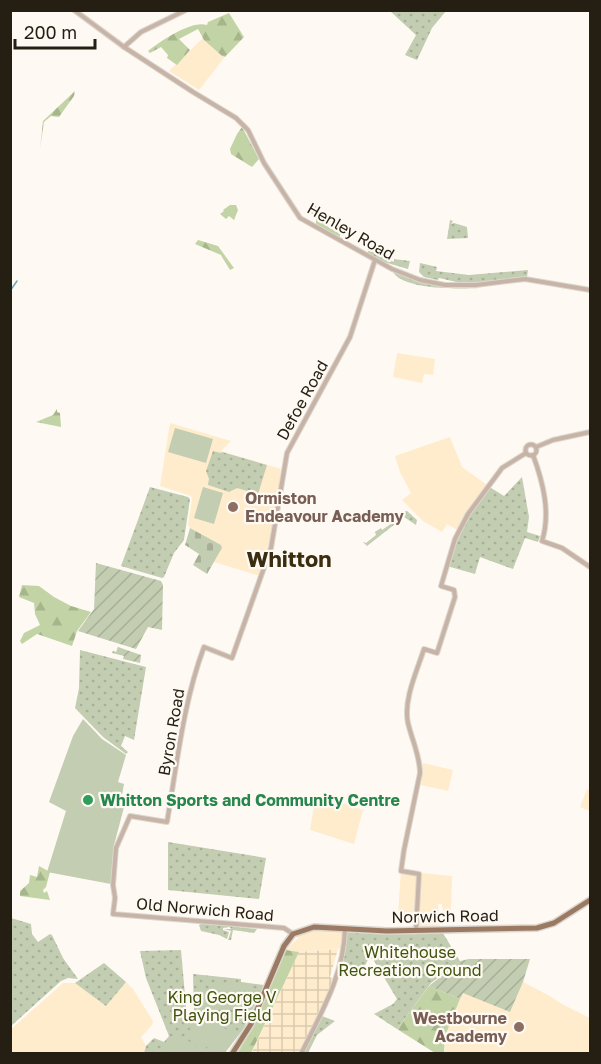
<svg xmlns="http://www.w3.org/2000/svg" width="601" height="1064" viewBox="0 0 601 1064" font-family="'Golos Text',sans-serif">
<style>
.built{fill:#feeccc}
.industrial{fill:url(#industrial-grid)}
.grass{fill:url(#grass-dots)}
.forest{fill:url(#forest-firs)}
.cemetery{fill:url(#cemetery-stones)}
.garden{fill:url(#garden-furrows)}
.pitch{fill:#c2cdb1}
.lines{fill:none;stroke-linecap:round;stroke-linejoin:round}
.stream{stroke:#6ea5b8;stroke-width:1.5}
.minor-casing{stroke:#dbd7cf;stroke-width:6}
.major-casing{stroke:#dbd7cf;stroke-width:8}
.minor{stroke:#c8b4a7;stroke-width:4}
.major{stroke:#9b7962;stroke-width:5}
.education-dot{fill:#8d6e63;stroke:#fefaf3;stroke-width:2}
.leisure-dot{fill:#2e9e5b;stroke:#fefaf3;stroke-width:2}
.labels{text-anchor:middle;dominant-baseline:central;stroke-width:4.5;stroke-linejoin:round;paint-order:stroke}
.street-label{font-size:16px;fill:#251e12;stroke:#fefaf3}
.education-label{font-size:16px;font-weight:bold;fill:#785e54;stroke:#fefaf3;text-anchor:start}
.leisure-label{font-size:16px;font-weight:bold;fill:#27864d;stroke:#fefaf3;text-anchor:start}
.park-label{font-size:16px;fill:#40530e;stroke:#fefaf3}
.district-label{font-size:22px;font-weight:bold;fill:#3b2d0f;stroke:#fefaf3}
</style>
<defs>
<pattern id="industrial-grid" width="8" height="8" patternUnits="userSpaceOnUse" patternTransform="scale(1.5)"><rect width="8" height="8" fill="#feeccc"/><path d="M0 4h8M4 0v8" fill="none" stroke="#dacaae"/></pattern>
<pattern id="grass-dots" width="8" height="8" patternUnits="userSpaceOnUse" patternTransform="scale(1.5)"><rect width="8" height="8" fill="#c2cdb1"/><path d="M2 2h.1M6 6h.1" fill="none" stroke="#a7b097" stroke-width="1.8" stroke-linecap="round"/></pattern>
<pattern id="forest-firs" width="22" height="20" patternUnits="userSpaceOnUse" patternTransform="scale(1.5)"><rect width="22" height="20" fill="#c2d3a5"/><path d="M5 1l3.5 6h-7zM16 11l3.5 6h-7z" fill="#a7b58d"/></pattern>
<pattern id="cemetery-stones" width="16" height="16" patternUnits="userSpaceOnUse" patternTransform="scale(1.5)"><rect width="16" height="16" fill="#c2cdb1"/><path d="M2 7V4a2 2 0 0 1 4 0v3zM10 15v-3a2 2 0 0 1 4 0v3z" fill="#a7b097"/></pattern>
<pattern id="garden-furrows" width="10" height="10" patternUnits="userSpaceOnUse" patternTransform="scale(1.5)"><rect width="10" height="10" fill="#c2cdb1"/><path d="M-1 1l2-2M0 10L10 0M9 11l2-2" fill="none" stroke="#a7b097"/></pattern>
</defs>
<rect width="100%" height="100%" fill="#fefaf3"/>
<g class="built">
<path d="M203 38 224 58 199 90 169 71Z"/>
<path d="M397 353 435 359 433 375 424 374 422 383 393 377Z"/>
<path d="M170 423 231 441 221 451 281 469 274 526 260 576 214 562 222 548 221 545 190 528 188 524 192 499 191 496 160 486Z"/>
<path d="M450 437 462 467 487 485 470 506 457 530 447 524 442 532 423 521 402 500 411 493 400 472 395 456Z"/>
<path d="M423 763 453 770 448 791 421 785Z"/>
<path d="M587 789 590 790V811L580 807Z"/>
<path d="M316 794 363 810 354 844 310 830Z"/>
<path d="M401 871 452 876 451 910 443 911 442 904H438L440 930H416V914L398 913Z"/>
<path d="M306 928H345L344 948 299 952 286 950 297 939 299 931Z"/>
<path d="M126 982 133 989 153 1021 152 1025 141 1037 146 1046 144 1053H11L10 1030 63 983H75L106 1006Z"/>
<path d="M523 982 548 995 562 1004 590 1018V1053H445V1036L463 992 510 1012Z"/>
</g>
<path class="industrial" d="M338 949 330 977 336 981 301 1053 251 1054 299 952Z"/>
<g class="grass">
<path d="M390 11H446L432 28 417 60 405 55 416 35Z"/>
<path d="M450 220 453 221 451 224 454 223 467 227 468 238 447 239Z"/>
<path d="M369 250 391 261 394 262V259L410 261 408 269 384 262 367 253Z"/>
<path d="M420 263 437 267 436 271 469 275 528 270 527 277 475 283H461L439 278 438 280 424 277 419 272Z"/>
<path d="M393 272 429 284 479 288C459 289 404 290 393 272Z"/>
<path d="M213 451 221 453 222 452 267 465 258 494 237 488 229 492 208 485 209 479 206 471Z"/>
<path d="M522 477 529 517 527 532 540 536 538 542 525 538 513 569 480 557 475 574 447 566 460 528 488 486 504 496Z"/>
<path d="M150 487 188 497 190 499 184 540 174 553 164 577 162 578 121 566Z"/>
<path d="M403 511H407L417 520 416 525 404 517 367 546 363 542 366 543 376 535 375 532 381 528 382 530 395 521 393 518Z"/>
<path d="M80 650 146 667 134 740 125 736 121 746 128 752 126 754 103 737 75 708 79 688Z"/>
<path d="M168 842 266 858 259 899 168 890Z"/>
<path d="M11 918 31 924 32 934 38 942 50 934 52 935 63 958 78 979 68 978 61 981 11 1026Z"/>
<path d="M203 923 257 929 254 933 233 930 231 940H228L231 931 224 929H231L230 927 223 928V930L229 932 227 939 219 935 201 931 199 925Z"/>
<path d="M345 928 441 930 460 961 431 983 397 1029 374 1014 393 1004 397 999 373 959 369 958 363 969 355 971 341 967Z"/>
<path d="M181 950 187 1018 191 1017 194 1012 193 974 241 979V982L264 985 244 1028 225 1053H144L146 1046 154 1038 164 1042 169 1036 146 978 140 951Z"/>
<path d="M104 963 126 982 106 1006 75 983Z"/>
<path d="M329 999 322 1016 335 1021 317 1035 308 1053H304Z"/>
</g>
<g class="forest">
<path d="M229 13 244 37 225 57 222 56 204 40 198 29 179 39 190 50 177 65 167 58 168 55 161 47 150 53 148 51C161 41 191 20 207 25L208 22Z"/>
<path d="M75 91 74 96 59 117 51 116 44 122 40 149 43 121Z"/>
<path d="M242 127 259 159 252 167 231 154 230 149 237 134Z"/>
<path d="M314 203 327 226 340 234V237L316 225V219L309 210Z"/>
<path d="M230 205H236L238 210 234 220 229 216 226 219 220 214 224 211 223 210Z"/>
<path d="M198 240 218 246 234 268 230 270 221 255 195 244Z"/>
<path d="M57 409V412L60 413 61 427 36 422 53 415Z"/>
<path d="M22 585 39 586 54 597 71 606 91 612 77 631 72 646 37 634 22 644 20 641 24 633 40 625 35 614 34 603 19 597Z"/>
<path d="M39 866 50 872 46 887 43 890 44 893 47 891 50 900 20 896V891L29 883 30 875 37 877Z"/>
<path d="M286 950 299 952 251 1053 237 1054 252 1029Z"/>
<path d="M429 986 460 999 445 1036 444 1053H435L397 1029Z"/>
</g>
<path class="cemetery" d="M190 528 221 545 222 548 207 574 193 565 199 554 185 545Z"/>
<g class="garden">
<path d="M96 563 161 581 163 585 162 630 148 627 136 649 78 631 94 609Z"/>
<path d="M118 647 141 655 140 663 123 659 124 656 112 653 113 651 116 652Z"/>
<path d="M469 959H530L523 982 510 1012 463 993 460 999 429 986 460 961Z"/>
</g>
<g class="pitch">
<path d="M175 428 213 439 206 463 168 452Z"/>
<path d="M203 487 223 493 214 524 194 518Z"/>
<path d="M83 719 102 739 126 755 118 782 124 784 122 795 127 796 114 845 111 884 47 872 66 811 49 802 73 736Z"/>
<path d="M213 982 252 986 249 1011 211 1007Z"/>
<path d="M199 1013 234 1034 222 1053H217L186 1036Z"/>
<path d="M178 1033 205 1053H163Z"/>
</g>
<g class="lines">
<path class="stream" d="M10 291 17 281"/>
<defs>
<g id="minor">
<path d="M74 10 124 47 193 92 236 118 248 130 264 163 300 218 392 269 420 280 445 285H476L525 279 590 290"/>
<path d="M124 47 141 32 186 10"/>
<circle cx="531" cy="450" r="5.5"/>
<path d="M536 447 553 440 590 432"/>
<path d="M533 455C543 482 551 513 542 541L562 548 590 567"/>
<path d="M416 930 419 874 401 871 404 850 420 773C420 756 412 740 408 723 403 700 417 671 424 649L437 653 455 597 454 590 441 586 455 539 468 514 502 468 526 453"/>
<path d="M293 934 284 928 113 914 115 898 113 885 116 848 130 816 167 822C177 764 183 703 204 647L232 658 271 548 287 453 350 337 375 260"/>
<path d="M301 1054C321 1013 344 975 345 929"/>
</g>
<path id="major" d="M232 1054 251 1024 284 946 293 934 314 927 387 931 537 928 554 923 590 900"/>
</defs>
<use href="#minor" class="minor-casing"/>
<use href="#major" class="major-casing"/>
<use href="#minor" class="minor"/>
<use href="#major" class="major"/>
</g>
<g class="education-dot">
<circle cx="233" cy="507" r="6"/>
<circle cx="519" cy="1027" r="6"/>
</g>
<circle class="leisure-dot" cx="88" cy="800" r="6"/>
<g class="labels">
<g class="street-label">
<text transform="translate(351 231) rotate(30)">Henley Road</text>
<text transform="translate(302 400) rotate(-61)">Defoe Road</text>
<text transform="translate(171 732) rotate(-80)">Byron Road</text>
<text transform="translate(205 909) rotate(5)">Old Norwich Road</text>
<text transform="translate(445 916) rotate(-1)">Norwich Road</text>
</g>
<g class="education-label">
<text x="245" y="498">Ormiston<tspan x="245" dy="18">Endeavour Academy</tspan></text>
<text x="507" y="1018" text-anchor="end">Westbourne<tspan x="507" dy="18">Academy</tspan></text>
</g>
<g class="leisure-label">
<text x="100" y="800">Whitton Sports and Community Centre</text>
</g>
<g class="park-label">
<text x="410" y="952">Whitehouse<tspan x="410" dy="18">Recreation Ground</tspan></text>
<text x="222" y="997">King George V<tspan x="222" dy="18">Playing Field</tspan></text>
</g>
<g class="district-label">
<text x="289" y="558">Whitton</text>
</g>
</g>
<rect width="601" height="1064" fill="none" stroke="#251e12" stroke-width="24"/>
<path d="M15 39v9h80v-9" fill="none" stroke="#251e12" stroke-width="3"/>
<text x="24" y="39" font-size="18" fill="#251e12" stroke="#fefaf3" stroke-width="4.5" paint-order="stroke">200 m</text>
</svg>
